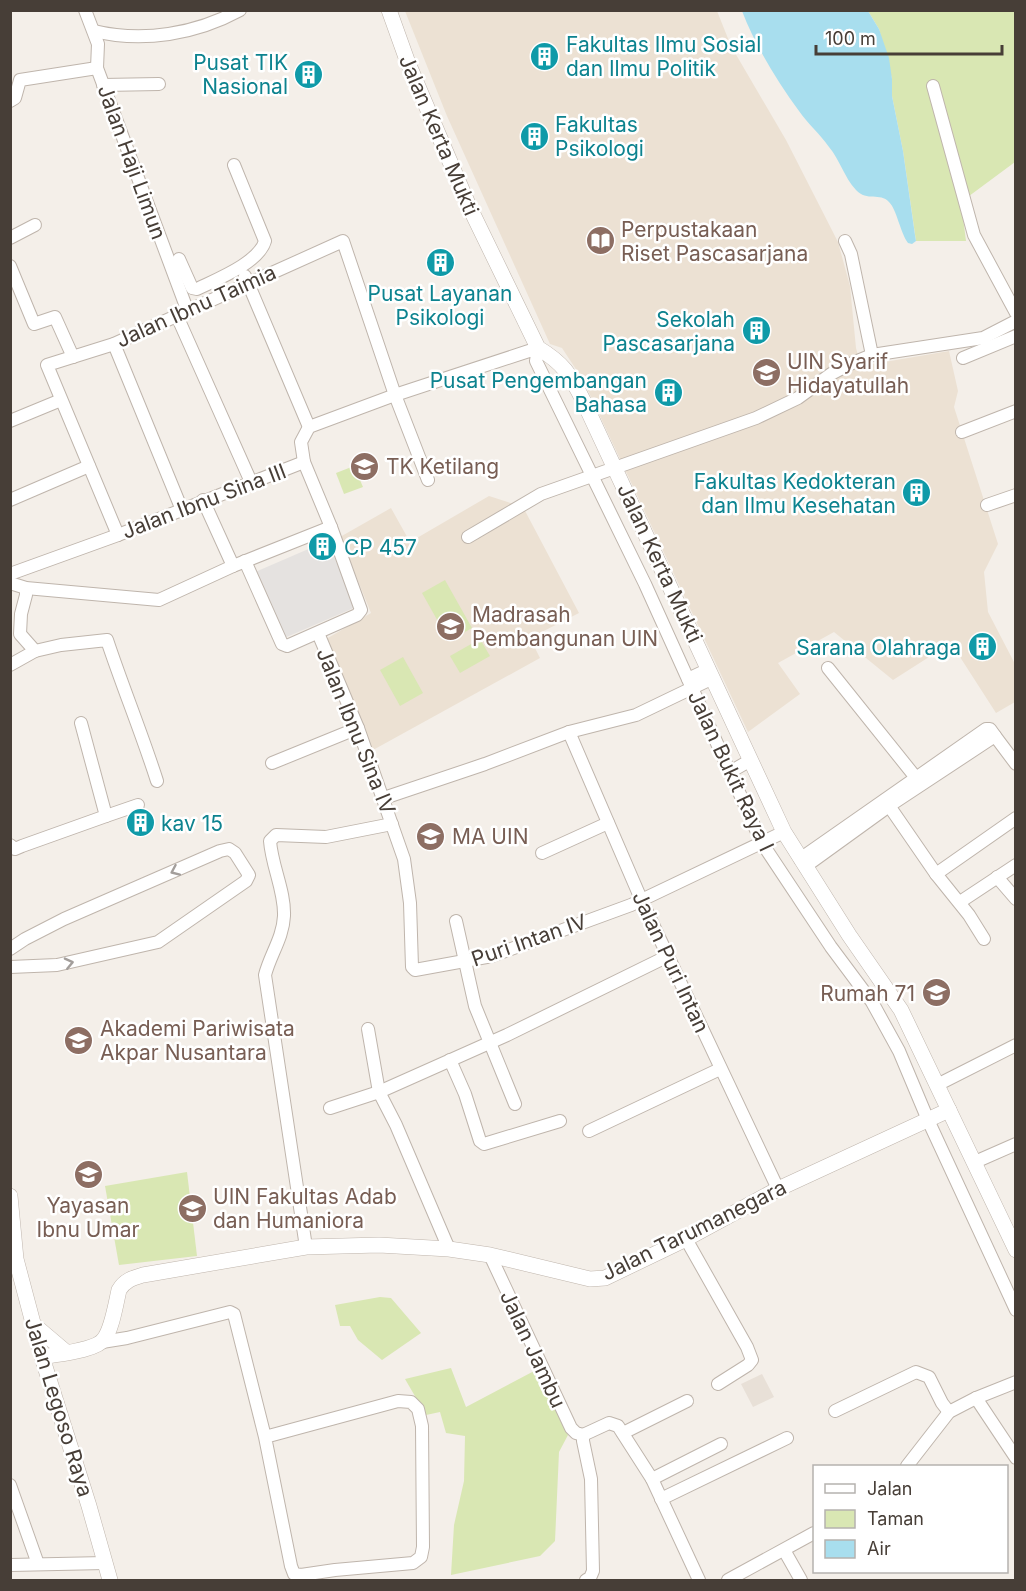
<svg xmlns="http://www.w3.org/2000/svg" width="1026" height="1591" viewBox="0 0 1026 1591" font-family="Inter,sans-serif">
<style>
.residential{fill:#e8e0d7}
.education{fill:#ece1d3}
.green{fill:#d9e7b3}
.parking{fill:#e5e2e0}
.water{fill:#a8deee}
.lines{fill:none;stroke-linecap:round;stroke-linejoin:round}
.minor-casing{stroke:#bfb5ac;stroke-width:14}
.tertiary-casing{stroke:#bfb5ac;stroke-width:16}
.minor{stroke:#fff;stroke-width:12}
.tertiary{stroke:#fff;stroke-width:15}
.oneway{stroke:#a39e9b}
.labels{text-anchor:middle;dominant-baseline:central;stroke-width:5;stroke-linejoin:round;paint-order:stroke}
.culture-label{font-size:21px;fill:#0d838f;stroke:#fff;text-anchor:end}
.street-label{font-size:21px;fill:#473e37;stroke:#fff}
.education-label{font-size:21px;fill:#785e54;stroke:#fff;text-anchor:start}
</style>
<rect width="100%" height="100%" fill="#f4efe9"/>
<path class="residential" d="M762 1374 774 1397 753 1407 741 1384Z"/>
<g class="education">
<path d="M405 11H717L731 46 786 140 838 242 850 286 856 348 861 366 949 351 958 391 954 407 998 544 984 572 988 612 1015 664V702L996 713 951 643 893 680 834 632 778 663 800 694 748 732 583 380 562 348 550 344 447 116Z"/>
<path d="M489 496 523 507 579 613 530 638 540 658 373 750 363 732 326 639 371 613 340 537 391 508 410 542Z"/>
</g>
<g class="green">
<path d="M868 11H1015V162L961 202 966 241H916L903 151 892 96V79L879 29Z"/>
<path d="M354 466 363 487 344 494 336 473Z"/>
<path d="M445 580 472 628 449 641 422 593Z"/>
<path d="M480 639 490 656 460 673 450 656Z"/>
<path d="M403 657 423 693 400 706 380 670Z"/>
<path d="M187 1172 197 1256 119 1265 105 1186Z"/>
<path d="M380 1297 391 1298 421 1333 382 1360 358 1340 350 1326H340L335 1305Z"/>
<path d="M451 1368 466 1407 536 1370 568 1435 559 1452 555 1541 540 1556 451 1575 454 1525 464 1481 465 1436 446 1433 440 1412 426 1415 405 1379Z"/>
</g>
<path class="parking" d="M327 541 356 607 282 639 253 573Z"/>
<path class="water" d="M742 11H868L879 29 889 58 892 79V96L903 151 915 235 916 241 912 244 908 243C900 232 897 210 889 202 880 192 867 202 856 190 844 177 840 160 829 147 820 134 808 124 799 111 777 81 755 45 742 11Z"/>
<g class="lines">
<defs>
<g id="minor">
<path d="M85 10 98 44 97 68 188 312"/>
<path d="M94 31C143 43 196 34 240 10"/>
<path d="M103 85 159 84"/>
<path d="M933 86 974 235 1016 313"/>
<path d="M10 101 15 98 20 80 97 68"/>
<path d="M10 238 35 225"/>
<path d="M845 241 851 254 872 355"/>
<path d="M179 259 192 288 197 289C215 280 259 263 265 241L234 165"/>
<path d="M10 266 34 324 55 317 73 357"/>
<path d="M245 276 309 427"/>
<path d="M177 316 251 482"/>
<path d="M114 344 182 510"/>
<path d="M963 358 1016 336"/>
<path d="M10 421 61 400"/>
<path d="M962 432 1016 411"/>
<path d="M10 500 89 466"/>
<path d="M203 500 233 566"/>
<path d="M987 505 1016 495"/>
<path d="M118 535 47 365 114 344 343 241 395 395 428 480"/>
<path d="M468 537 541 494 756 418 798 398 831 374 850 364 872 355 983 338 1016 321"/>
<path d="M245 561 282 644 287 646 357 615 361 610 331 527"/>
<path d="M10 574 118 535 304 462"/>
<path d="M10 583 26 588 159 600 233 566 331 527 304 462 301 442 309 427 395 395 538 348 536 361 645 584 762 843 831 947 872 1002 899 1051 928 1120 1016 1310"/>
<path d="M26 588V595L21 614 20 634 35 651"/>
<path d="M318 633 358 728 404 859 410 903 412 967 415 970 492 956 631 905 784 832"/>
<path d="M10 665 35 651 61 645 107 640C123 688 142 734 157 781"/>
<path d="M828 668 921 784"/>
<path d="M688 679 709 669"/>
<path d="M569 732 641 899 778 1189"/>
<path d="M995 736 1016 764"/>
<path d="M272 763 358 728"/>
<path d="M730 772 749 761"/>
<path d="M384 798 485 764 569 732 636 715 713 678"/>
<path d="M885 800 936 874 969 915 984 939"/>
<path d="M106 816 138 805"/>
<path d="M10 845 15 849 22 846 106 816 81 723"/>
<path d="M542 853 608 823"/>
<path d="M800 859 986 729H990L995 736 889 806 806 866"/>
<path d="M936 874 1016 818"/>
<path d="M997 877 1016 899"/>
<path d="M960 902 1016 865"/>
<path d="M456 921 475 1006 515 1104"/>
<path d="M10 949 25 939 64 919 220 851 229 849 235 853 249 875 246 881 158 942 57 965 10 967"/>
<path d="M368 1029 379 1092 396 1125 449 1249"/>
<path d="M450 1060 465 1094 480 1141 484 1144 560 1121"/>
<path d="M937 1085 1016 1045"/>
<path d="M330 1108 379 1092 507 1035 668 956"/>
<path d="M589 1131 720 1069"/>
<path d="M975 1162 1016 1144"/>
<path d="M686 1239 747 1347 752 1360 748 1365 718 1384"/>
<path d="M306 1247 265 975C270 955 283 938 284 916 285 891 272 867 270 841L276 835 326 837 392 824"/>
<path d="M490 1255 571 1428 576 1433 583 1435"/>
<path d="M102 1342 127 1338 230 1312 234 1314 265 1437 398 1401 411 1402 418 1409 422 1426 423 1547 421 1557 413 1563 335 1570 301 1575 294 1574 291 1566 265 1437"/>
<path d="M976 1398 1016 1458"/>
<path d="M835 1411 916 1372 929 1377 942 1403 949 1412"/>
<path d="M623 1433 687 1401"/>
<path d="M583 1435 609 1423 618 1426 652 1479 699 1580"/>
<path d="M583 1435V1441L591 1479 593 1571 590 1578 586 1580"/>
<path d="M907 1466 949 1412 976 1398 1016 1382"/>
<path d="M652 1479 721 1444"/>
<path d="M10 1485 38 1564"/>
<path d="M661 1499 787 1438"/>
<path d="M784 1550 801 1580"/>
<path d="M10 1565 105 1563"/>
<path d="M728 1580 814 1533"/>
</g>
<g id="tertiary">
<path d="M389 10 408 63 468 204 538 348C563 363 570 374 583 400L784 832 849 935 901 1010 1016 1250"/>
<path d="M10 1196 16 1259 42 1357 89 1506 110 1580"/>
<path d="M33 1324 66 1352"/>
<path d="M42 1357C56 1354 96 1351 104 1339 112 1329 116 1303 119 1290 125 1280 133 1278 143 1275L306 1247 379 1245 449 1249 490 1255 590 1279 605 1278 686 1239 778 1189 949 1110"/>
</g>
</defs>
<use href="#minor" class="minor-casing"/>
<use href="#tertiary" class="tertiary-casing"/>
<use href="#minor" class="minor"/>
<use href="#tertiary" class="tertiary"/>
</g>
<defs><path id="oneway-chevron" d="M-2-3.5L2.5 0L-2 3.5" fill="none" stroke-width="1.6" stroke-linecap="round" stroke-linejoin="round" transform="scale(1.5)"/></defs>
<g class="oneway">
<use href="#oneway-chevron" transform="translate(175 871) rotate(156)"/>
<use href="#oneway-chevron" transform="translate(69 963) rotate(-13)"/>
</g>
<defs>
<symbol id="building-disc" viewBox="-11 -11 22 22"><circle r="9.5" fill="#0f9aa8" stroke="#fff"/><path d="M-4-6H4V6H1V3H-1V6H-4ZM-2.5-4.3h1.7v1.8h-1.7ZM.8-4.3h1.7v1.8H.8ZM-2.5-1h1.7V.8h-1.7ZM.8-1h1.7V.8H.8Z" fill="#fff"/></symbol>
<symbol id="library-disc" viewBox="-11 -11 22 22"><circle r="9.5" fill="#8d6e63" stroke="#fff"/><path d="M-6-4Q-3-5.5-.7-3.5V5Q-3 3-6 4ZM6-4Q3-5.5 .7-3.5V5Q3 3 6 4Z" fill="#fff"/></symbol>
<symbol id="university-disc" viewBox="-11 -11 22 22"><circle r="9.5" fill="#8d6e63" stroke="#fff"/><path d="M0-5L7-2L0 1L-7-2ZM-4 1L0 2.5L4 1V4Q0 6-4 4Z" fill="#fff"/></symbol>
<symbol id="school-disc" viewBox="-11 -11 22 22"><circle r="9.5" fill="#8d6e63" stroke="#fff"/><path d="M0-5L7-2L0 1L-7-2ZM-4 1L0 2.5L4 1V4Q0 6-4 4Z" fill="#fff"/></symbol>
</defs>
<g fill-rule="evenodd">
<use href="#building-disc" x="528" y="40" width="33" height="33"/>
<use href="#building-disc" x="292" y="58" width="33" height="33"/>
<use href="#building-disc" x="518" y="120" width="33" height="33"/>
<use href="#library-disc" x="584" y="224" width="33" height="33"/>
<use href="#building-disc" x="424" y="246" width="33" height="33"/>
<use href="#building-disc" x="740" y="314" width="33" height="33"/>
<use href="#university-disc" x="750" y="356" width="33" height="33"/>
<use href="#building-disc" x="652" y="376" width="33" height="33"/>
<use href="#school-disc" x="348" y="450" width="33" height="33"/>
<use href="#building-disc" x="900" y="476" width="33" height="33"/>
<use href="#building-disc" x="306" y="530" width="33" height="33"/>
<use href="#school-disc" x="434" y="610" width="33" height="33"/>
<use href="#building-disc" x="966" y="630" width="33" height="33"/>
<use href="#building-disc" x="124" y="806" width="33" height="33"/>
<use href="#school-disc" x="414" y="820" width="33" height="33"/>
<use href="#school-disc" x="920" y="976" width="33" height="33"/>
<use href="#university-disc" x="62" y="1024" width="33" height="33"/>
<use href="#school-disc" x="72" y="1158" width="33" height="33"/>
<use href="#university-disc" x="176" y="1192" width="33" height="33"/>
</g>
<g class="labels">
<g class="culture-label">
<text x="566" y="44" text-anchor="start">Fakultas Ilmu Sosial<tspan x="566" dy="24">dan Ilmu Politik</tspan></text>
<text x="288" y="62">Pusat TIK<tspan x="288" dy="24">Nasional</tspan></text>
<text x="555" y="124" text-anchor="start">Fakultas<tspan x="555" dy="24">Psikologi</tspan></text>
<text x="440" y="293" text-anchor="middle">Pusat Layanan<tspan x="440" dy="24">Psikologi</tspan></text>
<text x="735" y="319">Sekolah<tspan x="735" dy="24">Pascasarjana</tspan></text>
<text x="647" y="380">Pusat Pengembangan<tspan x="647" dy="24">Bahasa</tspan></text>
<text x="896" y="481">Fakultas Kedokteran<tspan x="896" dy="24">dan Ilmu Kesehatan</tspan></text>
<text x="344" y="547" text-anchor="start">CP 457</text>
<text x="961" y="647">Sarana Olahraga</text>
<text x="161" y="823" text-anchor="start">kav 15</text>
</g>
<g class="street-label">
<text transform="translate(439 135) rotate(67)">Jalan Kerta Mukti</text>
<text transform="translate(132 162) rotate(70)">Jalan Haji Limun</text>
<text transform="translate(196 306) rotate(-24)">Jalan Ibnu Taimia</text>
<text transform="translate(204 501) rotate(-21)">Jalan Ibnu Sina III</text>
<text transform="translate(660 563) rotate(65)">Jalan Kerta Mukti</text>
<text transform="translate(356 731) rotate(68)">Jalan Ibnu Sina IV</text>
<text transform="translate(731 771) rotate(65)">Jalan Bukit Raya I</text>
<text transform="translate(529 940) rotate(-19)">Puri Intan IV</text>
<text transform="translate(671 962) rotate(65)">Jalan Puri Intan</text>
<text transform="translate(694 1230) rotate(-26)">Jalan Tarumanegara</text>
<text transform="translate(533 1349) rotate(65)">Jalan Jambu</text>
<text transform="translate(59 1407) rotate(73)">Jalan Legoso Raya</text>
</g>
<g class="education-label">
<text x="621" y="229">Perpustakaan<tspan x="621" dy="24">Riset Pascasarjana</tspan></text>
<text x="787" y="361">UIN Syarif<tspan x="787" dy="24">Hidayatullah</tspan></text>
<text x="386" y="466">TK Ketilang</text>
<text x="472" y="614">Madrasah<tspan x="472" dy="24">Pembangunan UIN</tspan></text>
<text x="452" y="836">MA UIN</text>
<text x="915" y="993" text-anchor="end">Rumah 71</text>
<text x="100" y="1028">Akademi Pariwisata<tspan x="100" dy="24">Akpar Nusantara</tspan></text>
<text x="213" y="1196">UIN Fakultas Adab<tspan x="213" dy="24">dan Humaniora</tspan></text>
<text x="88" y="1205" text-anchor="middle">Yayasan<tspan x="88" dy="24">Ibnu Umar</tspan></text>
</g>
</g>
<rect width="1026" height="1591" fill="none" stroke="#473e37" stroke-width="24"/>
<rect x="813" y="1465" width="195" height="108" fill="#ffffff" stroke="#b5b2af" stroke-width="1.5"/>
<rect x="825" y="1484" width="30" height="9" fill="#ffffff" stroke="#b5b2af" stroke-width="1.5"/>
<text x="867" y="1495" font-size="18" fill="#473e37">Jalan</text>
<rect x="825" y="1510" width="30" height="18" fill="#d9e7b3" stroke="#b5b2af" stroke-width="1.5"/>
<text x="867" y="1525" font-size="18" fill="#473e37">Taman</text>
<rect x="825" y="1540" width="30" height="18" fill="#a8deee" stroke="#b5b2af" stroke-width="1.5"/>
<text x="867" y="1555" font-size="18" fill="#473e37">Air</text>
<path d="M816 45v9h186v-9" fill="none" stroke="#473e37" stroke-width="3"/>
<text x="825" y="45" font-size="18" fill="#473e37" stroke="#ffffff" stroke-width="4.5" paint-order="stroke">100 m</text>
</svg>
